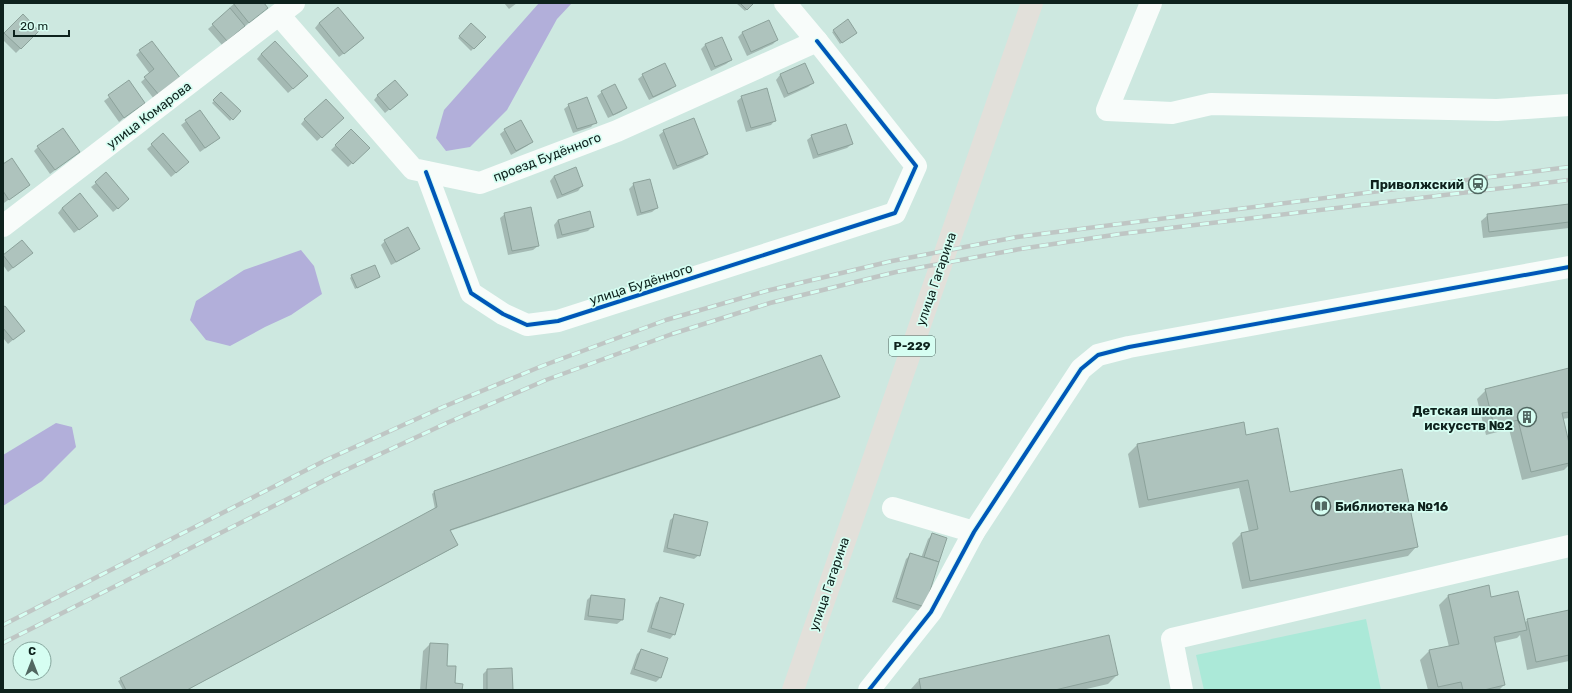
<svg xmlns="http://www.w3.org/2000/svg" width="1572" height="693" viewBox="0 0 1572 693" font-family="Rubik,sans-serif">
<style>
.green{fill:#abe9d8}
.water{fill:#b2afda}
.shadow{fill:#0003}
.building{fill:#aec3bd;stroke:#8ca29b}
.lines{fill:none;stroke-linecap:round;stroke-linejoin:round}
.minor{stroke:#f8fcfa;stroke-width:22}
.major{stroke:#e2e0da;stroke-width:22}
.rail-casing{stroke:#bfc6c4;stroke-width:4.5}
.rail{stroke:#d6fef2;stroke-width:3;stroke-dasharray:9;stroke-linecap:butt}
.cycleway-casing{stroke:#d6fef2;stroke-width:6}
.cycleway{stroke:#0057b8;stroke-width:4}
.labels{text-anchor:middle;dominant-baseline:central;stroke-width:3.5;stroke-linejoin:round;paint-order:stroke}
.shield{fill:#d6fef2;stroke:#4a645d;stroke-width:1}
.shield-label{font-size:12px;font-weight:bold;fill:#0e221d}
.street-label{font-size:13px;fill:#0e221d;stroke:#d6fef2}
.poi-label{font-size:13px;font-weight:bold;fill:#0e221d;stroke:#d6fef2;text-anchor:end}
</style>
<rect width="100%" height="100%" fill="#cde8e0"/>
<path class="green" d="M1366 619 1381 690H1204L1196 655Z"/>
<g class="water">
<path d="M539 3H572L557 19 507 110 470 147 446 151 436 138 444 110Z"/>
<path d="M301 250 314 266 322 294 291 315 265 327 230 346 206 340 190 320 196 301 244 270Z"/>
<path d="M56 423 72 427 76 447 42 481 3 506V455Z"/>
</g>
<g class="shadow">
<path d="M235 3H263L262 12 222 45 208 29 230 10 229 8Z"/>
<path d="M504 3H517L509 9Z"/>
<path d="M736 3H752L745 11Z"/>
<path d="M23 16 38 31 16 53 3 40V35Z"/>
<path d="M319 23 358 43 339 57 315 28Z"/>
<path d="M472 25 484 37 471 51 458 38Z"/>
<path d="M834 31 856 33 840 44 832 32Z"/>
<path d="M743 32 777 40 773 44 747 56 738 37Z"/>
<path d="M706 44 731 60 726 64 711 71 701 49Z"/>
<path d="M140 51 180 79 154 99 141 82 150 74 136 55Z"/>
<path d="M261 54 302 81 288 93 257 59Z"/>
<path d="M805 65 813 83 808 87 784 98 776 80 780 75Z"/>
<path d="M643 75 674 86 670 90 649 100 638 79Z"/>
<path d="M129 82 144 102 119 122 104 101Z"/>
<path d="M602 92 626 108 621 112 608 118 597 96Z"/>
<path d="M221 94 239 111 230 121 212 103Z"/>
<path d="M378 95 402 99 385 113 374 100Z"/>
<path d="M742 97 775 120 771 125 746 132 737 101Z"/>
<path d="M569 105 595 122 591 127 573 133 564 109Z"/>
<path d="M200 111 214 142 200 152 181 125Z"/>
<path d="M305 119 338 122 317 141 301 124Z"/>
<path d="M351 130 368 148 348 167 331 150Z"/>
<path d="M505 130 532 142 527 146 511 155 500 134Z"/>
<path d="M664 131 707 154 703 158 673 170 659 135Z"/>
<path d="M163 135 183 167 171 177 147 149Z"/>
<path d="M812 136 852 144 847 148 813 159 807 140Z"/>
<path d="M38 147 79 152 50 174 34 151Z"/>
<path d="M3 165 29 185 4 203 3 201Z"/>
<path d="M554 176 582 186 578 191 557 199 550 181Z"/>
<path d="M96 183 123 204 113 212 91 187Z"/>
<path d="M634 184 657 208 652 212 637 216 629 189Z"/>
<path d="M1569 205V228L1483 238 1481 221 1488 215Z"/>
<path d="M62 208 92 220 74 233 58 213Z"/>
<path d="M505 214 538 246 533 250 508 255 500 218Z"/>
<path d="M558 220 593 226 588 231 557 239 554 225Z"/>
<path d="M22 241 27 257 8 272 3 265V256Z"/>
<path d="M385 241 419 249 414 253 391 265 381 245Z"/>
<path d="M352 276 379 277 355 289 350 278Z"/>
<path d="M3 308 19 335 8 344 3 338Z"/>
<path d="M1569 369V418L1562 419 1569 447V465L1564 470 1522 480 1509 429 1486 435 1477 399 1486 390Z"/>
<path d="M839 397 837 399 450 531 457 545 455 547 187 690H123L118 681 435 509 432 494 434 492Z"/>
<path d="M1243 423 1246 436 1290 493 1416 547 1408 556 1242 589 1232 543 1241 534 1249 532 1239 488 1139 508 1128 454 1137 445Z"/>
<path d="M675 516 699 555 694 559 663 552 670 520Z"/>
<path d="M932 535 946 539 924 606 920 611 892 602 906 559 911 554 921 558 928 539Z"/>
<path d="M591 596 622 620 617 624 584 620 587 600Z"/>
<path d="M1448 596 1490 599 1524 623 1528 620 1569 611V661L1527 670 1520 635 1517 638 1495 643 1504 685 1499 690H1428L1420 660 1429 651 1449 647 1439 605Z"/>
<path d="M661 598 674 634 670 639 647 632 656 603Z"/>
<path d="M430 644 445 666 454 684 461 690H420L423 651Z"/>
<path d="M641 650 667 658 660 678 656 682 630 674 637 654Z"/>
<path d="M487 670 512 690H483V674Z"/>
<path d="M1117 675 1108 684 1082 690H911V689L919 680Z"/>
</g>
<g class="building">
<path d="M233 3H264L268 8 249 23Z"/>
<path d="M740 3H754L747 10Z"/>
<path d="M338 7 364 38 344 54 319 23Z"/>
<path d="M230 8 245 26 227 41 212 24Z"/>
<path d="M23 14 39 31 21 49 4 33Z"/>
<path d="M848 19 857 33 842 43 833 30Z"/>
<path d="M769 20 778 40 751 52 742 32Z"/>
<path d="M471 23 486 37 474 49 459 36Z"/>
<path d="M722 37 732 60 715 67 705 44Z"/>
<path d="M152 41 181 79 159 95 144 77 154 69 139 50Z"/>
<path d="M275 41 308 76 293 89 261 54Z"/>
<path d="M665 63 676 86 653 97 642 74Z"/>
<path d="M805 63 814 83 788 94 780 74Z"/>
<path d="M129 80 145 103 124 118 108 95Z"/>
<path d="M395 80 408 95 390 110 377 95Z"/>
<path d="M615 84 627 108 613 115 601 91Z"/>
<path d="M767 88 776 121 751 128 741 96Z"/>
<path d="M221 92 241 111 233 120 213 100Z"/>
<path d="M587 97 597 123 577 129 568 104Z"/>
<path d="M326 99 344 118 322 138 304 119Z"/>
<path d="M200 110 220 138 205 148 185 120Z"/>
<path d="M694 118 708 154 677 166 663 130Z"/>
<path d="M521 120 533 142 516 151 504 129Z"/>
<path d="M846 124 853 144 818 155 811 135Z"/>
<path d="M63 128 80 152 55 170 37 146Z"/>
<path d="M351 129 370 148 353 164 335 145Z"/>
<path d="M163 133 189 162 176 173 151 144Z"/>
<path d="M12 158 30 185 9 200 3 191V164Z"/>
<path d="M576 167 583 186 562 195 554 176Z"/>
<path d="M106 172 129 199 118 209 95 182Z"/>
<path d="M650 179 658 208 641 213 633 183Z"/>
<path d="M80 193 98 216 79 230 62 208Z"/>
<path d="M1569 204V222L1489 232 1487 214Z"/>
<path d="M531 207 539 246 512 251 504 213Z"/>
<path d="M590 211 594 227 562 235 558 220Z"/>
<path d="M408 227 420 249 396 262 384 240Z"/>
<path d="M22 240 33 253 13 268 3 255Z"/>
<path d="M375 265 380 277 357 288 351 275Z"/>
<path d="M5 306 25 331 13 340 3 328V307Z"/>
<path d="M821 355 840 397 450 530 458 545 187 690H126L120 678 437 507 434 491Z"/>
<path d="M1569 368V412L1562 413 1569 443V463L1531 472 1518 420 1494 426 1485 389Z"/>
<path d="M1244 422 1246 435 1278 428 1290 492 1402 469 1418 547 1250 581 1241 533 1258 529 1248 480 1148 500 1137 444Z"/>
<path d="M674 514 708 522 700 556 667 548Z"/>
<path d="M932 533 947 538 939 562 924 557Z"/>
<path d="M910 553 939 562 925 607 896 598Z"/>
<path d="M1489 585 1491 597 1518 591 1527 630 1494 637 1505 685 1484 690H1463L1461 682 1438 687 1429 650 1459 644 1448 595Z"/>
<path d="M591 595 625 599 623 620 588 616Z"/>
<path d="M660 597 684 604 675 635 651 628Z"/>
<path d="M1569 610V655L1536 662 1527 619Z"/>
<path d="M1109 635 1118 675 1055 690H921L919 679Z"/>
<path d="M430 643 448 644 447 666H456L455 683 463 684 462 690H426Z"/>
<path d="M641 649 668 658 661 678 634 669Z"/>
<path d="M512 668 513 690H487V669Z"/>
</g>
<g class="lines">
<g class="minor">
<path d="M1151 3 1107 110 1172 113 1211 104 1497 110 1569 105"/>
<path d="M279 15 413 169 480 183 617 131 817 41 785 3"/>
<path d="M426 172 471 293 503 314 527 325 558 321 895 213 916 166 817 41"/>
<path d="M3 226 294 3"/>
<path d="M893 508 974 532"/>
<path d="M869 690 931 612 974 532 1081 369 1098 355 1129 347 1569 267"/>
<path d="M1182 690 1172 639 1569 546"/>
</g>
<path class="major" d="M793 690 1032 3"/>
<defs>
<g id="rail">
<path d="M3 625 326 460 443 407 542 366 666 320 766 291 892 261 1017 237 1569 167"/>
<path d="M3 643 333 476 449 422 546 380 672 334 770 303 896 272 1020 249 1120 234 1569 180"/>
</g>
</defs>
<use href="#rail" class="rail-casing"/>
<use href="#rail" class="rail"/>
<defs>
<g id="cycleway">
<path d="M426 172 471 293 503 314 527 325 558 321 895 213 916 166 817 41"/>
<path d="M869 690 931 612 974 532 1081 369 1098 355 1129 347 1569 267"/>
</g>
</defs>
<use href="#cycleway" class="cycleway-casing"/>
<use href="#cycleway" class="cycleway"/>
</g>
<defs>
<symbol id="station-ring" viewBox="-11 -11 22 22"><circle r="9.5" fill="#d6fef2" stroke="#516761" stroke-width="1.5"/><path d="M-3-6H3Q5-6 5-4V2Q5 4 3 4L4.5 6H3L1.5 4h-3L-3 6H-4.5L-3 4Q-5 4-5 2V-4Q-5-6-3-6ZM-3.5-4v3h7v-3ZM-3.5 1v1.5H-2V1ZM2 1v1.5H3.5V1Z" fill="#516761"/></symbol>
<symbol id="building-ring" viewBox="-11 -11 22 22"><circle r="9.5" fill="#d6fef2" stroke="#516761" stroke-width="1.5"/><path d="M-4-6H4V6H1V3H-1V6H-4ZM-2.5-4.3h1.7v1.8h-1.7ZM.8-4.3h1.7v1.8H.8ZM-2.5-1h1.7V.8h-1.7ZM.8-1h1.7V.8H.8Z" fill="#516761"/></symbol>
<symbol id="library-ring" viewBox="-11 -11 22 22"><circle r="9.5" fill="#d6fef2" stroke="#516761" stroke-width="1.5"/><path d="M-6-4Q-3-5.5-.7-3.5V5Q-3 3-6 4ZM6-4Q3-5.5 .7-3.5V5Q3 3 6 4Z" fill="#516761"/></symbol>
</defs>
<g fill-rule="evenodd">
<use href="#station-ring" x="1467" y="173" width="22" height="22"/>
<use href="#building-ring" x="1516" y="406" width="22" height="22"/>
<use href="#library-ring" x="1310" y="495" width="22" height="22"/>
</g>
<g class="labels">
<rect class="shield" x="889" y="336" width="46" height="20" rx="3"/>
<g class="shield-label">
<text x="912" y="346">Р-229</text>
</g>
<g class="street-label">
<text transform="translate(149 115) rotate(-37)">улица Комарова</text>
<text transform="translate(547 157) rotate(-21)">проезд Будённого</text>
<text transform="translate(936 279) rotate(-71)">улица Гагарина</text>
<text transform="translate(641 284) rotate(-18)">улица Будённого</text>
<text transform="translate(829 584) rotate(-71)">улица Гагарина</text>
</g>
<g class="poi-label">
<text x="1464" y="184">Приволжский</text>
<text x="1513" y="410">Детская школа<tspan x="1513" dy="15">искусств №2</tspan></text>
<text x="1335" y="506" text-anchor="start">Библиотека №16</text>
</g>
</g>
<rect width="1572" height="693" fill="none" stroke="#0e221d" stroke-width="8"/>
<g transform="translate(32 661)"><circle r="19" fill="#d6fef2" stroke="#86a69d"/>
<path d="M0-3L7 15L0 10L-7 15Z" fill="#516761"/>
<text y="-6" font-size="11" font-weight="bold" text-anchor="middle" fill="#0e221d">С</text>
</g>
<path d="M14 30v6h55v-6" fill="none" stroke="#0e221d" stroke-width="2"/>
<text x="20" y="30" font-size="12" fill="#0e221d" stroke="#d6fef2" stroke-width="3" paint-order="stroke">20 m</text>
</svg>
